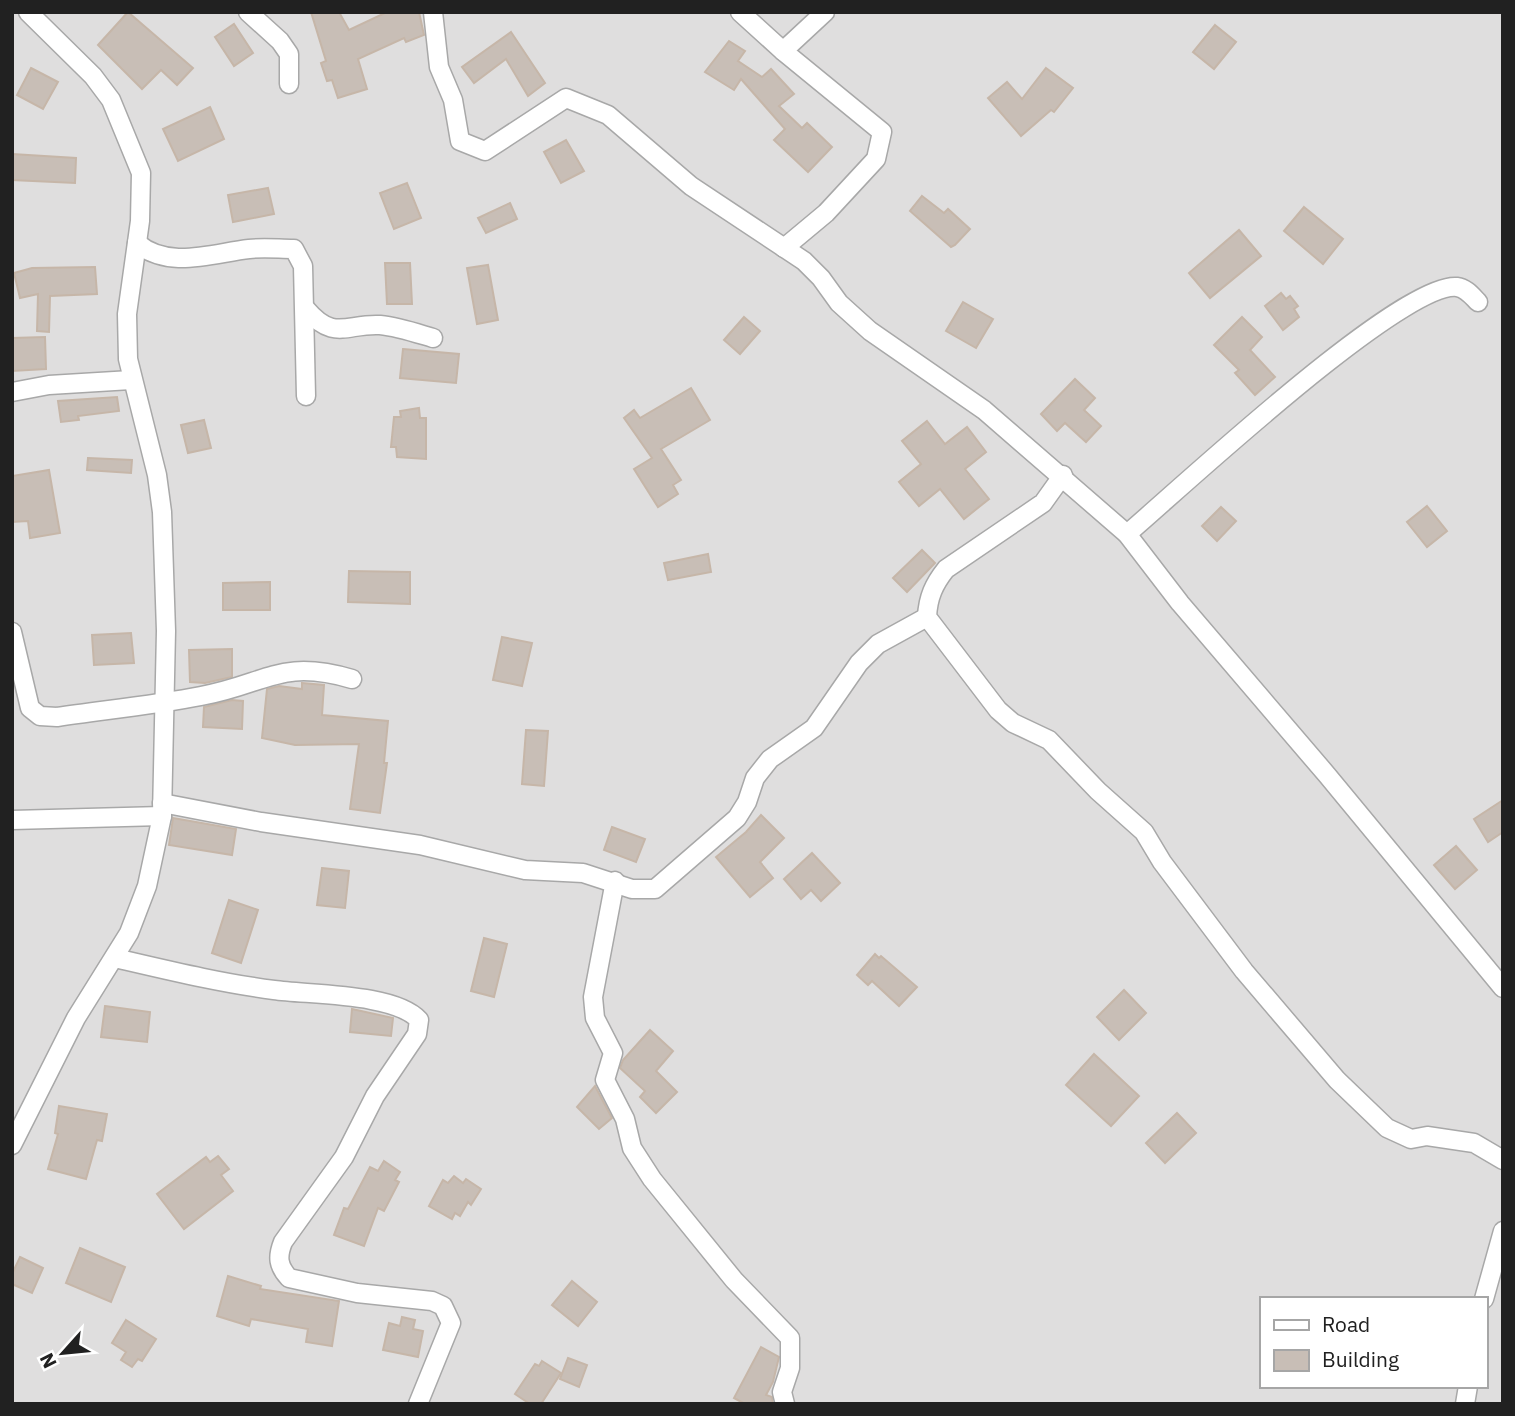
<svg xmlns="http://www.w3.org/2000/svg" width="1515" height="1416" viewBox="0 0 1515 1416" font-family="'IBM Plex Sans',sans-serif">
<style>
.residential{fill:#dfdede;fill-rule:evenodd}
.building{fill:#c8beb6;stroke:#c6b6a8;stroke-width:2}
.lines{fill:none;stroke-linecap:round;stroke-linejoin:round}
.minor-casing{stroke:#a8a8a8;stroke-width:21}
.minor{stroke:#fff;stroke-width:18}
</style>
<rect width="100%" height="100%" fill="#f2efe7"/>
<path class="residential" d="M12 12H1503V1404H12ZM1261 1299H1485V1386H1261Z"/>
<g class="building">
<path d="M128 12 193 68 177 85 161 70 142 89 98 45Z"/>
<path d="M311 12H339L349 30 387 12H419L424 35 406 42 404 38 358 59 367 89 338 98 332 80 327 81 321 63 326 61Z"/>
<path d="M234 24 253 53 234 66 215 37Z"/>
<path d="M1215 25 1236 42 1214 69 1193 52Z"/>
<path d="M511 32 545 83 528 96 506 59 474 83 462 67Z"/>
<path d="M729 41 745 51 738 61 762 77 771 69 794 94 779 106 802 128 807 123 832 147 808 172 774 140 785 129 741 79 734 90 705 72Z"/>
<path d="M31 68 58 82 43 109 17 95Z"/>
<path d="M1046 68 1073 88 1054 112 1051 110 1021 136 988 98 1007 82 1022 99Z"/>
<path d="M210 107 224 139 178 161 163 129Z"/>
<path d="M566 140 584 171 561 183 544 152Z"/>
<path d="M12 154 76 158 75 183 12 180Z"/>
<path d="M407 183 421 218 394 229 380 193Z"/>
<path d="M268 188 274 214 233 222 228 195Z"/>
<path d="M922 196 944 213 948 209 970 229 955 245 951 247 910 211Z"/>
<path d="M510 203 517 219 486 233 478 218Z"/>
<path d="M1304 207 1343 239 1323 264 1284 231Z"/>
<path d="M1239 230 1261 256 1210 298 1189 273Z"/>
<path d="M385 263H410L412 304H387Z"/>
<path d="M488 265 498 320 477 324 467 268Z"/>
<path d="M95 267 97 294 50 296 49 332 37 331 38 294 20 298 14 273 32 268Z"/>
<path d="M1281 293 1286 299 1290 296 1298 306 1294 309 1299 317 1283 330 1265 306Z"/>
<path d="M963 302 993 319 976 348 946 331Z"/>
<path d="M744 317 760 331 740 354 724 340Z"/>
<path d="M1242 317 1262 337 1250 350 1275 377 1255 395 1235 373 1239 370 1214 345Z"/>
<path d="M45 337 46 369 12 371V338Z"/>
<path d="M403 349 459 354 456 383 400 378Z"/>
<path d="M1075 379 1095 398 1084 410 1101 426 1086 442 1065 423 1057 431 1041 414Z"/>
<path d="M691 388 710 420 661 449 681 480 673 485 678 494 658 507 634 469 652 458 624 418 634 410 640 418Z"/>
<path d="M117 397 119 411 78 416 79 420 61 422 58 401Z"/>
<path d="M419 408 420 418H426V459L397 457 396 447H391L394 417H401L400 411Z"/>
<path d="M204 420 211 448 188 453 181 425Z"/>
<path d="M927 421 945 444 967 427 986 452 965 469 989 499 964 519 940 489 919 506 899 482 921 464 902 441Z"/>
<path d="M88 458 132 460 131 473 87 470Z"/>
<path d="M49 470 60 533 30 538 28 521 12 522V476Z"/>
<path d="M1427 506 1447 531 1427 547 1407 522Z"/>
<path d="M1221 507 1236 521 1217 541 1202 526Z"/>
<path d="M922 550 935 563 907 592 893 578Z"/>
<path d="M708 554 711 572 668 580 664 563Z"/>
<path d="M349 571 410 572V604L348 602Z"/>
<path d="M270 582V610H223V583Z"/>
<path d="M131 633 134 663 94 665 92 635Z"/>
<path d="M502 637 532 643 522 686 493 680Z"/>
<path d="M232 649V677L205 683 190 682 189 650Z"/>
<path d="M302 683 324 685 322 715 388 721 384 763H387L380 813 350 809 359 744 295 745 262 738 267 689 279 686 302 689Z"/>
<path d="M232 700 243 701 242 729 203 727 204 707Z"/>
<path d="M526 730 548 731 544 786 522 784Z"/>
<path d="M1503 800V832L1488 842 1474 819Z"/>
<path d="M761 815 784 838 760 862 773 878 750 897 716 857 746 832Z"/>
<path d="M173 818 236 829 232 855 169 845Z"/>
<path d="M612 827 645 839 636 862 604 850Z"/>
<path d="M1456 846 1477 870 1455 889 1434 865Z"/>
<path d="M812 853 840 883 821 901 811 890 801 899 784 879Z"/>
<path d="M322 868 349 871 345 908 317 905Z"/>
<path d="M229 900 258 910 241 963 212 953Z"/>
<path d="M484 938 507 944 494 997 471 991Z"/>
<path d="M875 954 879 958 881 956 917 987 899 1006 872 981 868 985 857 975Z"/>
<path d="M1124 990 1146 1013 1119 1040 1097 1017Z"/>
<path d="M105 1006 150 1012 147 1042 101 1037Z"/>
<path d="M352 1009 393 1018 391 1036 350 1032Z"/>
<path d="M650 1030 673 1051 656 1071 677 1092 656 1113 640 1097 645 1091 620 1068 623 1060Z"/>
<path d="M1094 1054 1139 1096 1111 1126 1066 1085Z"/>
<path d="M595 1086 612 1118 599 1129 577 1107Z"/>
<path d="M59 1106 107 1114 102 1141 97 1140 86 1179 48 1169 58 1134 55 1133Z"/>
<path d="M1177 1113 1196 1133 1165 1163 1146 1143Z"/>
<path d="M218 1156 229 1169 221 1175 233 1191 184 1229 157 1194 206 1157 210 1162Z"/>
<path d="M384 1161 400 1172 395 1180 399 1182 384 1211 378 1208 364 1246 334 1235 344 1208 348 1209 370 1167 378 1171Z"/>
<path d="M454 1176 463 1183 466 1179 481 1189 471 1205 468 1202 460 1216 455 1213 452 1219 429 1206 443 1180 448 1183Z"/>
<path d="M80 1248 125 1267 111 1302 66 1283Z"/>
<path d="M20 1257 43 1268 32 1293 12 1284V1274Z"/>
<path d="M228 1276 261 1286 260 1289 339 1301 332 1346 306 1342 308 1329 251 1319 249 1326 217 1316Z"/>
<path d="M572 1281 597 1302 578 1326 552 1305Z"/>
<path d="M402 1317 415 1320 413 1329 423 1331 418 1357 383 1350 389 1323 400 1326Z"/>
<path d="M126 1320 156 1339 142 1361 138 1359 132 1367 121 1360 126 1352 112 1343Z"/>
<path d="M761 1347 779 1357 773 1382 766 1395 772 1397 773 1404H745L734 1398Z"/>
<path d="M568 1358 587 1365 579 1387 560 1379Z"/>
<path d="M542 1361 561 1373 541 1404H530L515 1394 535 1364 539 1366Z"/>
</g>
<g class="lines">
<defs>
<g id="minor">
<path d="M248 12 280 41 289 54V84"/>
<path d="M433 12 439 67 453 100 460 141 485 151 566 98 608 115 691 186 804 261 821 278 839 303 870 331 984 410 1127 534 1180 603 1327 775 1503 988"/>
<path d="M740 12 783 51"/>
<path d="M137 243C168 270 213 253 249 249 264 247 279 249 294 249L303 266 306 396"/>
<path d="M784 248 826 213 876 159 882 132 783 51 825 12"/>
<path d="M306 309C334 342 347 323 380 325 399 327 416 333 433 338"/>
<path d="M12 392 49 385 131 380"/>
<path d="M1063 475 1043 503 946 569C934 584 928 597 927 617L998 710 1013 723 1049 740 1098 791 1144 832 1162 862 1244 971 1337 1080 1387 1128 1411 1139 1427 1136 1474 1143 1503 1160"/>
<path d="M1127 534C1179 490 1402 281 1457 287 1466 288 1472 296 1478 302"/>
<path d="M12 632 30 708 40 716 57 717C105 710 154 705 201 696 267 684 280 658 352 679"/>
<path d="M162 803 261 822 420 845 525 870 583 873 632 889H655L737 818 747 802 755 778 770 759 814 728 859 663 878 644 927 617"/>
<path d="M12 820 162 816"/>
<path d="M615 881 593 997 595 1018 613 1053 605 1080 625 1119 632 1148 652 1179 734 1280 790 1338V1368L782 1392 785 1404"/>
<path d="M115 958C167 970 220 983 274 990 309 995 395 993 419 1020L417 1034 375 1096 344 1157 283 1242C277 1257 278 1266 289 1278L357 1293 432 1301 443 1306 451 1323 418 1404"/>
<path d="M12 1145 76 1018 129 933 147 886 162 816 166 631 162 512 157 475 128 359 127 314 140 221 141 173 111 100 93 76 28 12"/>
<path d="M1484 1299 1503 1231"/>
<path d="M1465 1404 1468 1386"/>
</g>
</defs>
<use href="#minor" class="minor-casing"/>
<use href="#minor" class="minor"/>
</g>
<rect width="1515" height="1416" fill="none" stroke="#212121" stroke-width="28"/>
<rect x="1260" y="1297" width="228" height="91" fill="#ffffff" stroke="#a6a6a6" stroke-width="2"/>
<rect x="1274" y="1320" width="35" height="10" fill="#ffffff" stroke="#a6a6a6" stroke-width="2"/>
<text x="1322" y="1332" font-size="21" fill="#212121">Road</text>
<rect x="1274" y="1350" width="35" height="21" fill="#c8beb6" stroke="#a6a6a6" stroke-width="2"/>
<text x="1322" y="1367" font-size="21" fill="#212121">Building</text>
<g transform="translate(63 1353) rotate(243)" stroke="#ffffff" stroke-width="5" paint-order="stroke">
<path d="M0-5L12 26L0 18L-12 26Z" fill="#212121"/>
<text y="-10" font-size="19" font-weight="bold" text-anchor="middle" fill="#212121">N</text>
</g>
</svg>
